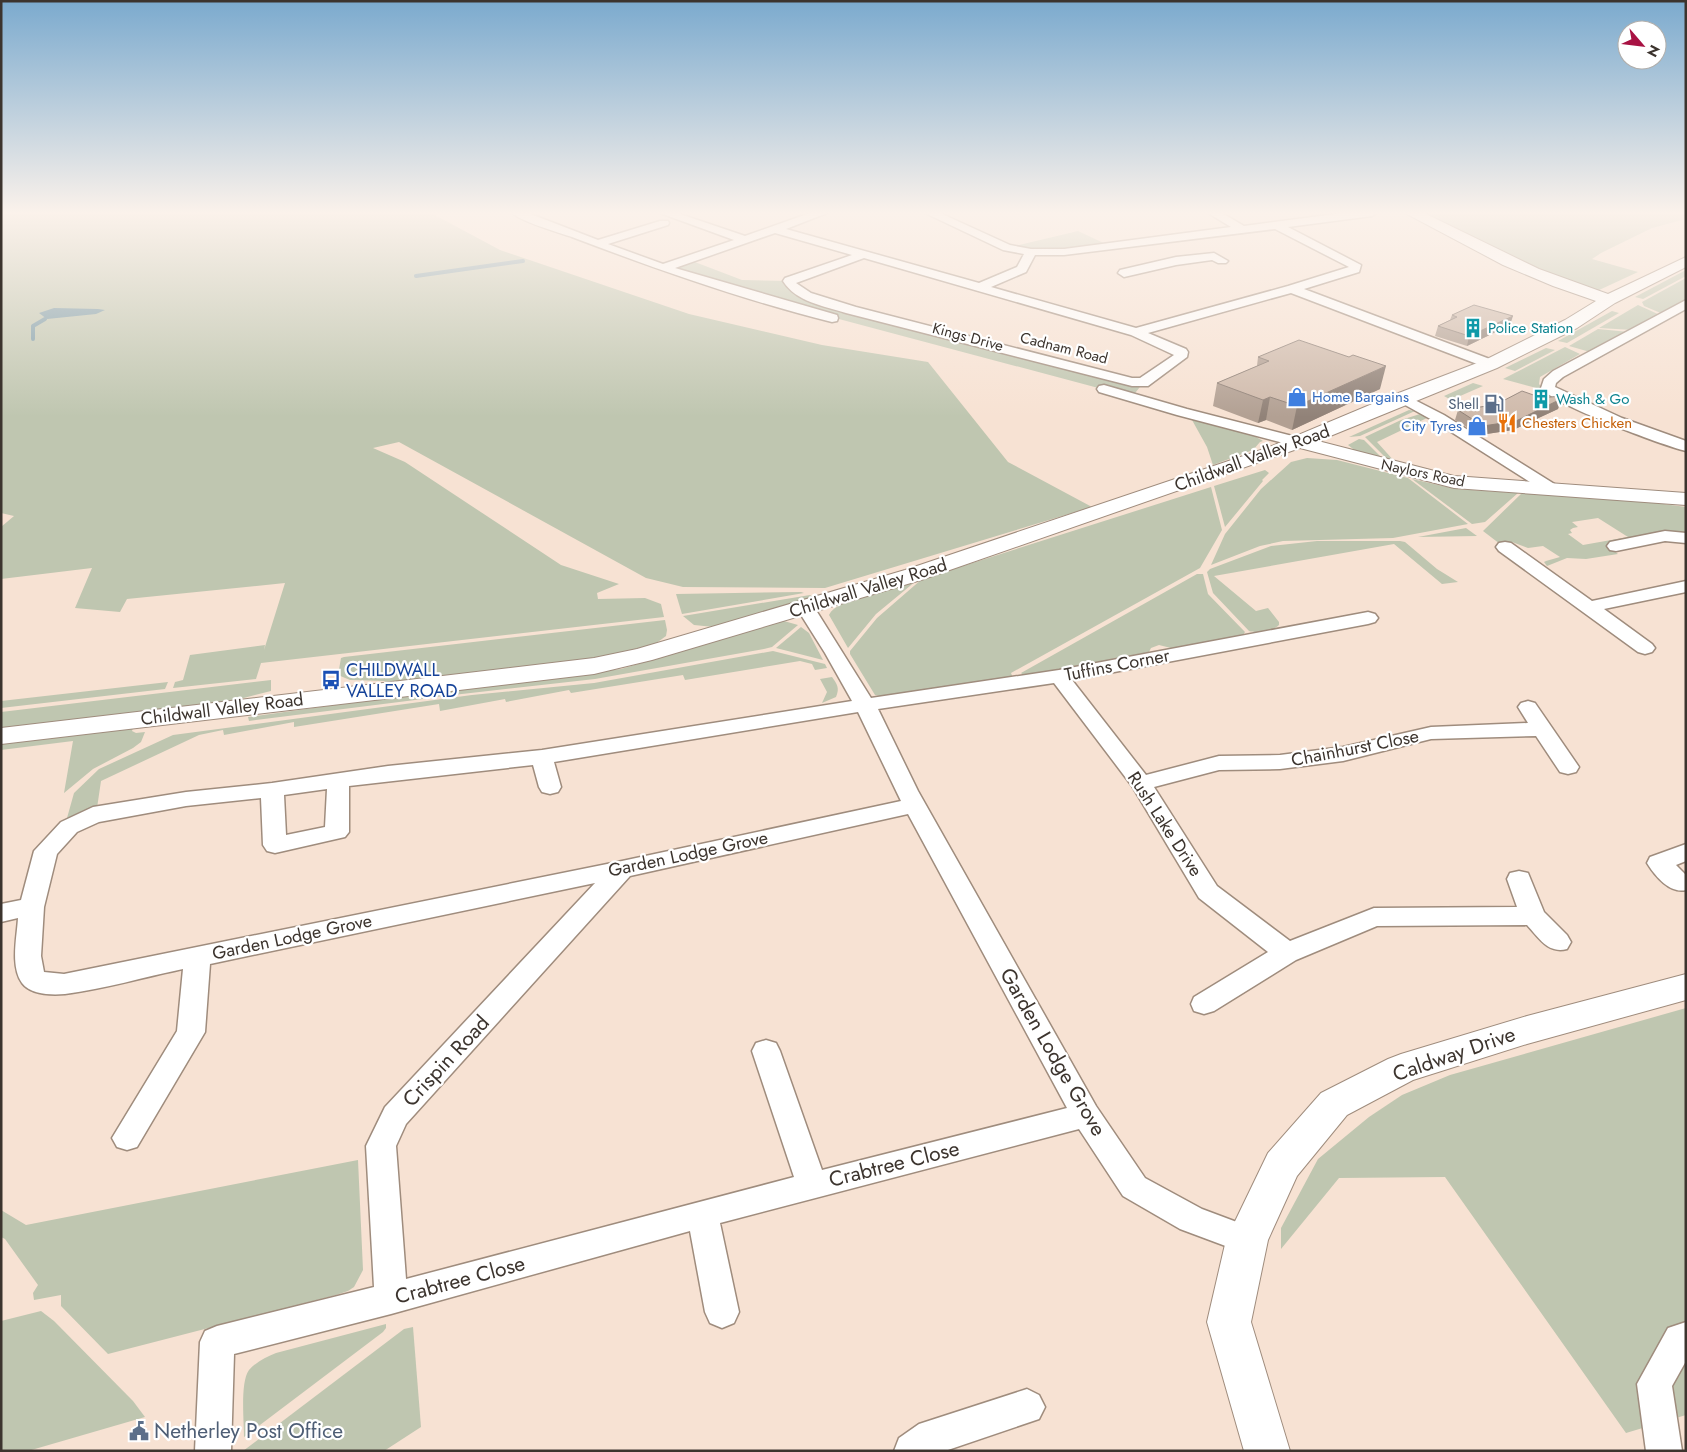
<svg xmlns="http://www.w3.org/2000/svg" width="1687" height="1452" viewBox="0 0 1687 1452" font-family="Jost,sans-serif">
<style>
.green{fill:#bfc6b0;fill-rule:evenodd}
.water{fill:#799aa6}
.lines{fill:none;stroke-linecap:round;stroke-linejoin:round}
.stream{stroke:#799aa6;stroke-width:4}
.street-casing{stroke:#9f8c7d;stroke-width:3}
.secondary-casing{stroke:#9f8c7d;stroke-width:2}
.street{fill:#fff;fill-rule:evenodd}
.secondary{fill:#fff;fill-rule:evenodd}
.wall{fill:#b2a093}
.shaded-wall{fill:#918278}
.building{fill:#cfbaab;stroke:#918278}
.labels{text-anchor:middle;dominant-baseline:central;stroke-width:4.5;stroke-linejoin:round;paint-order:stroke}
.far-culture-label{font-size:15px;fill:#0d838f;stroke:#fff;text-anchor:start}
.far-street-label{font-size:15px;fill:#3c342e;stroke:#fff}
.far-shop-label{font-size:15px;fill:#366cbe;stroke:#fff;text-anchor:start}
.far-service-label{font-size:15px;fill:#4e5e75;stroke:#fff;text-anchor:end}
.far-food-label{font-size:15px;fill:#c56008;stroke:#fff;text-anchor:start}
.street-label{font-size:18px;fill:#3c342e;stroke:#fff}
.transit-label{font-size:18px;fill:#164399;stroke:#fff;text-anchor:start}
.near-street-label{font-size:21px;fill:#3c342e;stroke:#fff}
.near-service-label{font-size:21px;fill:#4e5e75;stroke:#fff;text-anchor:start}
</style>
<rect width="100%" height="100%" fill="#f7e2d3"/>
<g class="green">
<path d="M1 213H431L500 250 689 314 822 345 928 362 1008 462 1092 507 825 588 683 587 646 578 399 442 373 448 405 462 561 565 619 584 597 593 598 599 645 598 661 604 664 617 261 663 256 679 173 688 175 682 183 680 190 655 265 645 264 650 285 583 127 599 120 612 75 608 92 568 1 579V527L14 516 1 513Z"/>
<path d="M1418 213H1686V219L1652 228 1601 253 1592 259 1638 272 1597 291 1571 283Z"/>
<path d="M1078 231 1110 246 1043 252 1007 248Z"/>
<path d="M687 259 742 280 789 281 813 298 1143 383 1132 397 749 295 663 268Z"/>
<path d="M1686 270V276L1643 299 1635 297Z"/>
<path d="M1686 278V300L1663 314 1644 306 1642 302Z"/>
<path d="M1638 305 1660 315 1633 330 1599 328Z"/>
<path d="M1612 311 1619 313 1567 343 1558 341Z"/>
<path d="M1598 329 1629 332 1590 352 1569 346Z"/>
<path d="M1565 347 1580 354 1540 377 1539 384 1544 390 1503 379Z"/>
<path d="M1546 348 1555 350 1515 371 1505 368Z"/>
<path d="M1473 383 1483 386 1451 400 1444 396Z"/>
<path d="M1409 410 1415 411 1360 436 1349 437Z"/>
<path d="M1420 414 1427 418 1377 442 1395 462 1388 460 1365 437 1401 420Z"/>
<path d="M1193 419 1253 435 1263 441 1260 442 1253 450 1213 465 1207 447 1192 420Z"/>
<path d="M1359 439 1364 440 1386 462 1357 452 1348 445Z"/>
<path d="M1307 458 1337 460 1408 478 1468 524 1393 538 1283 541 1260 546 1211 565 1225 534 1261 489 1291 462Z"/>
<path d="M1265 470 1269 473 1262 480 1263 481 1225 527 1214 486Z"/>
<path d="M1412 479 1456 489 1518 493 1485 522 1472 524Z"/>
<path d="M1211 487 1222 530 1200 568 1011 673 1013 678 888 698 875 695 850 654V651L877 618 922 579Z"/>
<path d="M1522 493 1618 498 1686 507V537L1607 546 1618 554 1586 559 1567 558 1547 566 1544 562 1546 561 1560 557 1543 546 1528 548 1512 542 1500 544 1483 531ZM1598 518 1628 537 1583 545 1568 534 1572 533 1570 530 1573 528 1578 527 1572 522Z"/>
<path d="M1466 528 1477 536 1418 537Z"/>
<path d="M1317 541H1400L1405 542 1437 569 1458 582 1442 584 1394 544 1214 576 1256 611 1268 608 1279 622V625C1273 631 1257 634 1249 631L1213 593 1207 572 1210 569 1271 546Z"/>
<path d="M1197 574H1203L1208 594 1245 632 1243 635 1171 648 1159 645 1151 648 1149 652 1024 676 1021 673Z"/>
<path d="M916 581 876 614 848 648 829 615C837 598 897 586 916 581Z"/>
<path d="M801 592 804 593 682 614 676 594Z"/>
<path d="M810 595 815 598 714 627 694 625 683 616Z"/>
<path d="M665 620 667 630 666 636 651 647 592 659 386 683 385 681 350 680 338 675 341 658 344 657Z"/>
<path d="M784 621 798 625 772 647 764 649 595 679 427 698 425 692 621 669Z"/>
<path d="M801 627 809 633 823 660 776 648Z"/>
<path d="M773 651 825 664 827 668 815 670 812 664 800 661 685 680 683 675 571 693 569 690 506 702 505 699 440 711 439 704 294 727V722L224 735 223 730 199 735 101 781 97 808 67 818 74 793 99 769 173 735 472 695 594 683Z"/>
<path d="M832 677C837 684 840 688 836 697L822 703 827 692 820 679Z"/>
<path d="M271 680V691L236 700 1 729V712Z"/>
<path d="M168 682 165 689 1 708V701Z"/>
<path d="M421 693 423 699 249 721 248 717Z"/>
<path d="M133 728 132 731 136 733 145 732 141 742 133 748 93 769 64 793 73 741 1 750V743Z"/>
<path d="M1686 1008V1415L1626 1433 1445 1177 1339 1178 1281 1249V1228L1318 1159 1369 1117 1402 1095 1450 1075Z"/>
<path d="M358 1160 363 1270 354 1287 348 1291 336 1295 108 1354 61 1306V1295L34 1300 33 1293 38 1285 5 1239 1 1237V1210L26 1225Z"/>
<path d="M41 1311 54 1321 133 1401 145 1417 28 1451H1V1321Z"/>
<path d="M386 1324V1328L383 1332 244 1437C244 1421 240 1382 249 1370 256 1362 266 1357 276 1353Z"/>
<path d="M413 1327 421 1427 384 1451H243L404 1329Z"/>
</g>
<path class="water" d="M54 308 98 309 105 310 96 314 47 319 39 313Z"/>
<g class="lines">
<g class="stream">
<path d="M416 276 523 261"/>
<path d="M33 339V326L45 319"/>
</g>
<defs>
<g id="street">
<path d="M512 213H528L598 240 660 221H668L669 223 668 225 608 244 663 264 734 240 660 213H677L745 236 810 213H827L786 229 979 283 1017 267 1024 254 1003 250 925 213H940L1010 245 1031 249H1064L1231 227 1208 213H1222L1244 226 1343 213H1377L1372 216 1288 227 1361 265 1359 272 1304 289 1495 361 1497 364 1495 367H1485L1291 293 1148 333 1186 349 1188 352 1187 357 1148 386H1132L846 313C824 306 796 302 783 281L785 278 852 255 775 233 675 268 837 315 838 318 837 321 832 322C743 300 656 269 572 237 557 232 522 222 512 213ZM1275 229 1349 267 1288 286 1136 328 991 287 1026 272 1035 255H1064ZM864 258 1131 335 1174 355 1140 378H1132L856 307 811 293 796 283Z"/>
<path d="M1214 253 1228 261 1226 263H1218L1212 260 1176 265 1124 277 1118 273 1120 270 1176 257Z"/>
<path d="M1686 300V309L1563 377 1556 383 1555 387 1622 418 1686 441V451C1662 445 1552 404 1541 388L1544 379 1553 371Z"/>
<path d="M1104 385 1187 409 1304 439 1307 442 1304 445 1299 447 1177 415 1099 392 1097 389 1099 386Z"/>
<path d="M1403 394 1444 415 1556 485 1558 488 1556 491H1544L1434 421 1398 401 1396 398 1398 395Z"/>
<path d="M1665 531 1686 533V543L1665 541 1616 551 1610 550 1607 546 1610 542Z"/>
<path d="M1505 542 1511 543 1592 601 1686 581V592L1604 609 1652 644 1655 648 1652 652 1645 654 1638 652 1499 551 1496 547 1499 543Z"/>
<path d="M805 601 812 603 814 607 871 698 1059 670 1368 612 1375 614 1378 618 1375 622 1368 624 1072 680 1146 775 1219 756 1280 755 1343 747 1431 727 1528 723 1518 707 1521 703 1528 701 1535 703 1579 767 1576 772 1568 774 1560 772 1536 736 1431 739 1343 761 1280 769 1219 770 1154 787 1217 886 1290 941 1374 908 1517 907 1507 879 1510 873 1519 871 1528 873 1544 912 1567 935 1571 942 1567 949C1548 954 1539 938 1527 925L1377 926 1296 960 1214 1011 1204 1014 1194 1011 1191 1004 1194 997 1268 952 1199 898 1132 786 1054 683 878 709 918 791 1096 1106 1145 1178 1202 1209 1258 1230 1263 1240 1258 1250 1247 1254 1180 1229 1123 1196 1079 1129 720 1223 739 1312 734 1323 722 1328 710 1323 705 1312 690 1231 391 1314 234 1354 231 1451H195L200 1342 205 1331 217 1326 374 1287 366 1146 385 1107 595 883 210 964 205 1032 137 1147 127 1150 117 1147 112 1138 177 1031 183 969C144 977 105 989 65 994 52 995 31 995 22 983 10 966 17 937 18 918L1 922V904L21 900 34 851 61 822 93 807 186 792 272 783 388 766 542 750 852 701 825 653 796 607 798 603ZM858 712 901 801 622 861 64 974 44 972 41 956 44 907 57 854 77 832 99 822 186 806 261 798 263 845 267 851 275 853 345 837 349 832V786L533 765 539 787 542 792 550 794 558 792 561 787 554 762ZM327 789 325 827 286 835 284 795ZM908 814 1067 1108 822 1170 780 1051 776 1043 766 1040 756 1043 752 1051 794 1177 406 1279 396 1146 406 1124 630 876Z"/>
<path d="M1686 844V861L1676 865 1686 875V890C1670 894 1655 876 1647 863L1650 857Z"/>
<path d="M1686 1322V1361L1672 1386 1682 1451H1646L1637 1384 1668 1328Z"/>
<path d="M1027 1389 1039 1395 1045 1407 1039 1419 945 1451H894L899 1438 919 1424Z"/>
</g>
<g id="secondary">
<path d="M1405 213H1424L1539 269 1608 294 1686 257V267L1615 303 1577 328 1497 368 1318 441 1454 476 1686 493V505L1454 488 1300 448 921 580 652 660 594 674 1 744V728L594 658 637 649 905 570 1267 448 1396 394 1485 360 1565 320 1596 301 1553 286 1503 265Z"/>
<path d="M1686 974V1000L1527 1044 1413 1080 1347 1115 1297 1176 1268 1240 1251 1322 1290 1451H1244L1207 1322 1226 1240 1268 1153 1321 1093 1388 1059 1401 1054 1527 1016Z"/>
</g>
</defs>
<use href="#street" class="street-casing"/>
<use href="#secondary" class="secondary-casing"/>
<use href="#street" class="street"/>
<use href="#secondary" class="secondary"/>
</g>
<g class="wall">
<path d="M1452 315 1510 325 1467 346 1435 336 1438 326 1450 320Z"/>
<path d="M1258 357 1380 389 1292 430 1266 420 1258 423 1213 406 1217 383 1257 366Z"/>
<path d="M1542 398 1561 399 1558 409 1513 430 1480 435 1455 420 1458 410 1498 405 1499 403Z"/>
</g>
<g class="shaded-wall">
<path d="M1513 316 1510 325 1467 346 1469 336Z"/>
<path d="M1386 366 1380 389 1292 430 1297 406Z"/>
<path d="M1270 397 1266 420 1258 423 1263 400Z"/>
<path d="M1561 399 1558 409 1513 430 1480 435 1483 426Z"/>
</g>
<g class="building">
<path d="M1474 305 1513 316 1469 336 1438 326 1457 317 1452 315Z"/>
<path d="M1299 340 1349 357 1353 355 1386 366 1297 406 1270 397 1263 400 1217 383 1269 361 1258 357Z"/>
<path d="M1522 391 1542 398 1560 396 1561 399 1516 421 1483 426 1458 410 1502 404 1499 403Z"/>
</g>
<linearGradient id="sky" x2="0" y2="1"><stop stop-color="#7baace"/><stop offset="0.51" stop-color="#fbf2eb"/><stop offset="1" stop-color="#fbf2eb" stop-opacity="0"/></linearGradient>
<rect width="1687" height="417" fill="url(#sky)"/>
<defs>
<symbol id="building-bare" viewBox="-9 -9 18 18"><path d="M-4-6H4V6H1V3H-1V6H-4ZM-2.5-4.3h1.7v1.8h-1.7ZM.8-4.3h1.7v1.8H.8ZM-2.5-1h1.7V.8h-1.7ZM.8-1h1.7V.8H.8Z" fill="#0f9aa8" stroke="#fff" stroke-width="2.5" paint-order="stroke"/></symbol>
<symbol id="shop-bare" viewBox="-9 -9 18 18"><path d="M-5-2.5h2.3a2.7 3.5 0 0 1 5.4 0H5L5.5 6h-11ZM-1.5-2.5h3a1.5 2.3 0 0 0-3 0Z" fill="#3f7fe0" stroke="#fff" stroke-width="2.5" paint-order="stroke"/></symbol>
<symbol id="fuel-bare" viewBox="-9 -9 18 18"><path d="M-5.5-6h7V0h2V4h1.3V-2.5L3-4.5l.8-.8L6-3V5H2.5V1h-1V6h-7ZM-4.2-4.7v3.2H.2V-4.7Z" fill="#5c6f8a" stroke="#fff" stroke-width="2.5" paint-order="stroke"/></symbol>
<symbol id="restaurant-bare" viewBox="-9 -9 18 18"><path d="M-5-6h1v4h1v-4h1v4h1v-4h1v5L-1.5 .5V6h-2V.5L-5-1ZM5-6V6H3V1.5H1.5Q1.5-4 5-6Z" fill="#e8710a" stroke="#fff" stroke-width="2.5" paint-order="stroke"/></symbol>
<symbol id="bus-bare" viewBox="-9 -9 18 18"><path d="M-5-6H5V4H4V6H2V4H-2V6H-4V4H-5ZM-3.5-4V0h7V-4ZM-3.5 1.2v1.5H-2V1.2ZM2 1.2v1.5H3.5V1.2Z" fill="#1a4fb4" stroke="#fff" stroke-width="2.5" paint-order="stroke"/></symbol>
<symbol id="civic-bare" viewBox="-9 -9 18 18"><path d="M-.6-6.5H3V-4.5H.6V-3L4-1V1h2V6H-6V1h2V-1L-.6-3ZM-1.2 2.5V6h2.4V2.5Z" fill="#5c6f8a" stroke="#fff" stroke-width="2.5" paint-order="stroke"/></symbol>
</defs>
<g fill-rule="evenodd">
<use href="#building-bare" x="1459" y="314" width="28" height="28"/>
<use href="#shop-bare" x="1283" y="383" width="28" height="28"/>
<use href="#building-bare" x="1527" y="385" width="28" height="28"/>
<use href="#fuel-bare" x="1480" y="390" width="28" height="28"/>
<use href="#restaurant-bare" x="1493" y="409" width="28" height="28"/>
<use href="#shop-bare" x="1463" y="412" width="28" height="28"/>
<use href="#bus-bare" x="317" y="666" width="28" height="28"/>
<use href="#civic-bare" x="125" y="1417" width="28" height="28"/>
</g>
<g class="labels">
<g class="far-culture-label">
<text x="1488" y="328">Police Station</text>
<text x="1556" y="399">Wash &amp; Go</text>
</g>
<g class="far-street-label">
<text transform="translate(968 337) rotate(15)">Kings Drive</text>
<text transform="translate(1064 348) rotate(14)">Cadnam Road</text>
<text transform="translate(1423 473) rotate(12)">Naylors Road</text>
</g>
<g class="far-shop-label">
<text x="1312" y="397">Home Bargains</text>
<text x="1462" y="426" text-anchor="end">City Tyres</text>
</g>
<g class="far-service-label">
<text x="1479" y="404">Shell</text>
</g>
<g class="far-food-label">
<text x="1522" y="423">Chesters Chicken</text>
</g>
<g class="street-label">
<text transform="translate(1252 458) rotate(-20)">Childwall Valley Road</text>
<text transform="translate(868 588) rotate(-17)">Childwall Valley Road</text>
<text transform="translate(1117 665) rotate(-11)">Tuffins Corner</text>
<text transform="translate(222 709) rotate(-7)">Childwall Valley Road</text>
<text transform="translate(1355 748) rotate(-11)">Chainhurst Close</text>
<text transform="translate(1165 824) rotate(57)">Rush Lake Drive</text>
<text transform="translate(688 854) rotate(-12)">Garden Lodge Grove</text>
<text transform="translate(292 937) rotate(-12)">Garden Lodge Grove</text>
</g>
<g class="transit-label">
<text x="346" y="670">CHILDWALL<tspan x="346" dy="21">VALLEY ROAD</tspan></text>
</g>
<g class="near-street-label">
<text transform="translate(1053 1052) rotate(60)">Garden Lodge Grove</text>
<text transform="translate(1454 1054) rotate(-19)">Caldway Drive</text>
<text transform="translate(446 1061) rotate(-47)">Crispin Road</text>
<text transform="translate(894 1164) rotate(-14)">Crabtree Close</text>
<text transform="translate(460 1280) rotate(-15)">Crabtree Close</text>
</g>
<g class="near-service-label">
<text x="154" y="1431">Netherley Post Office</text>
</g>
</g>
<rect width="1687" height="1452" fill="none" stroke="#3c342e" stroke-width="5"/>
<g transform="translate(1642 45) rotate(118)"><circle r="24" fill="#ffffff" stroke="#b1aeab"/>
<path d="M0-4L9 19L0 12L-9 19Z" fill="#a81243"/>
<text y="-8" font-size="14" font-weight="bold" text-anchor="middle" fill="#3c342e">N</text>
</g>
</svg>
